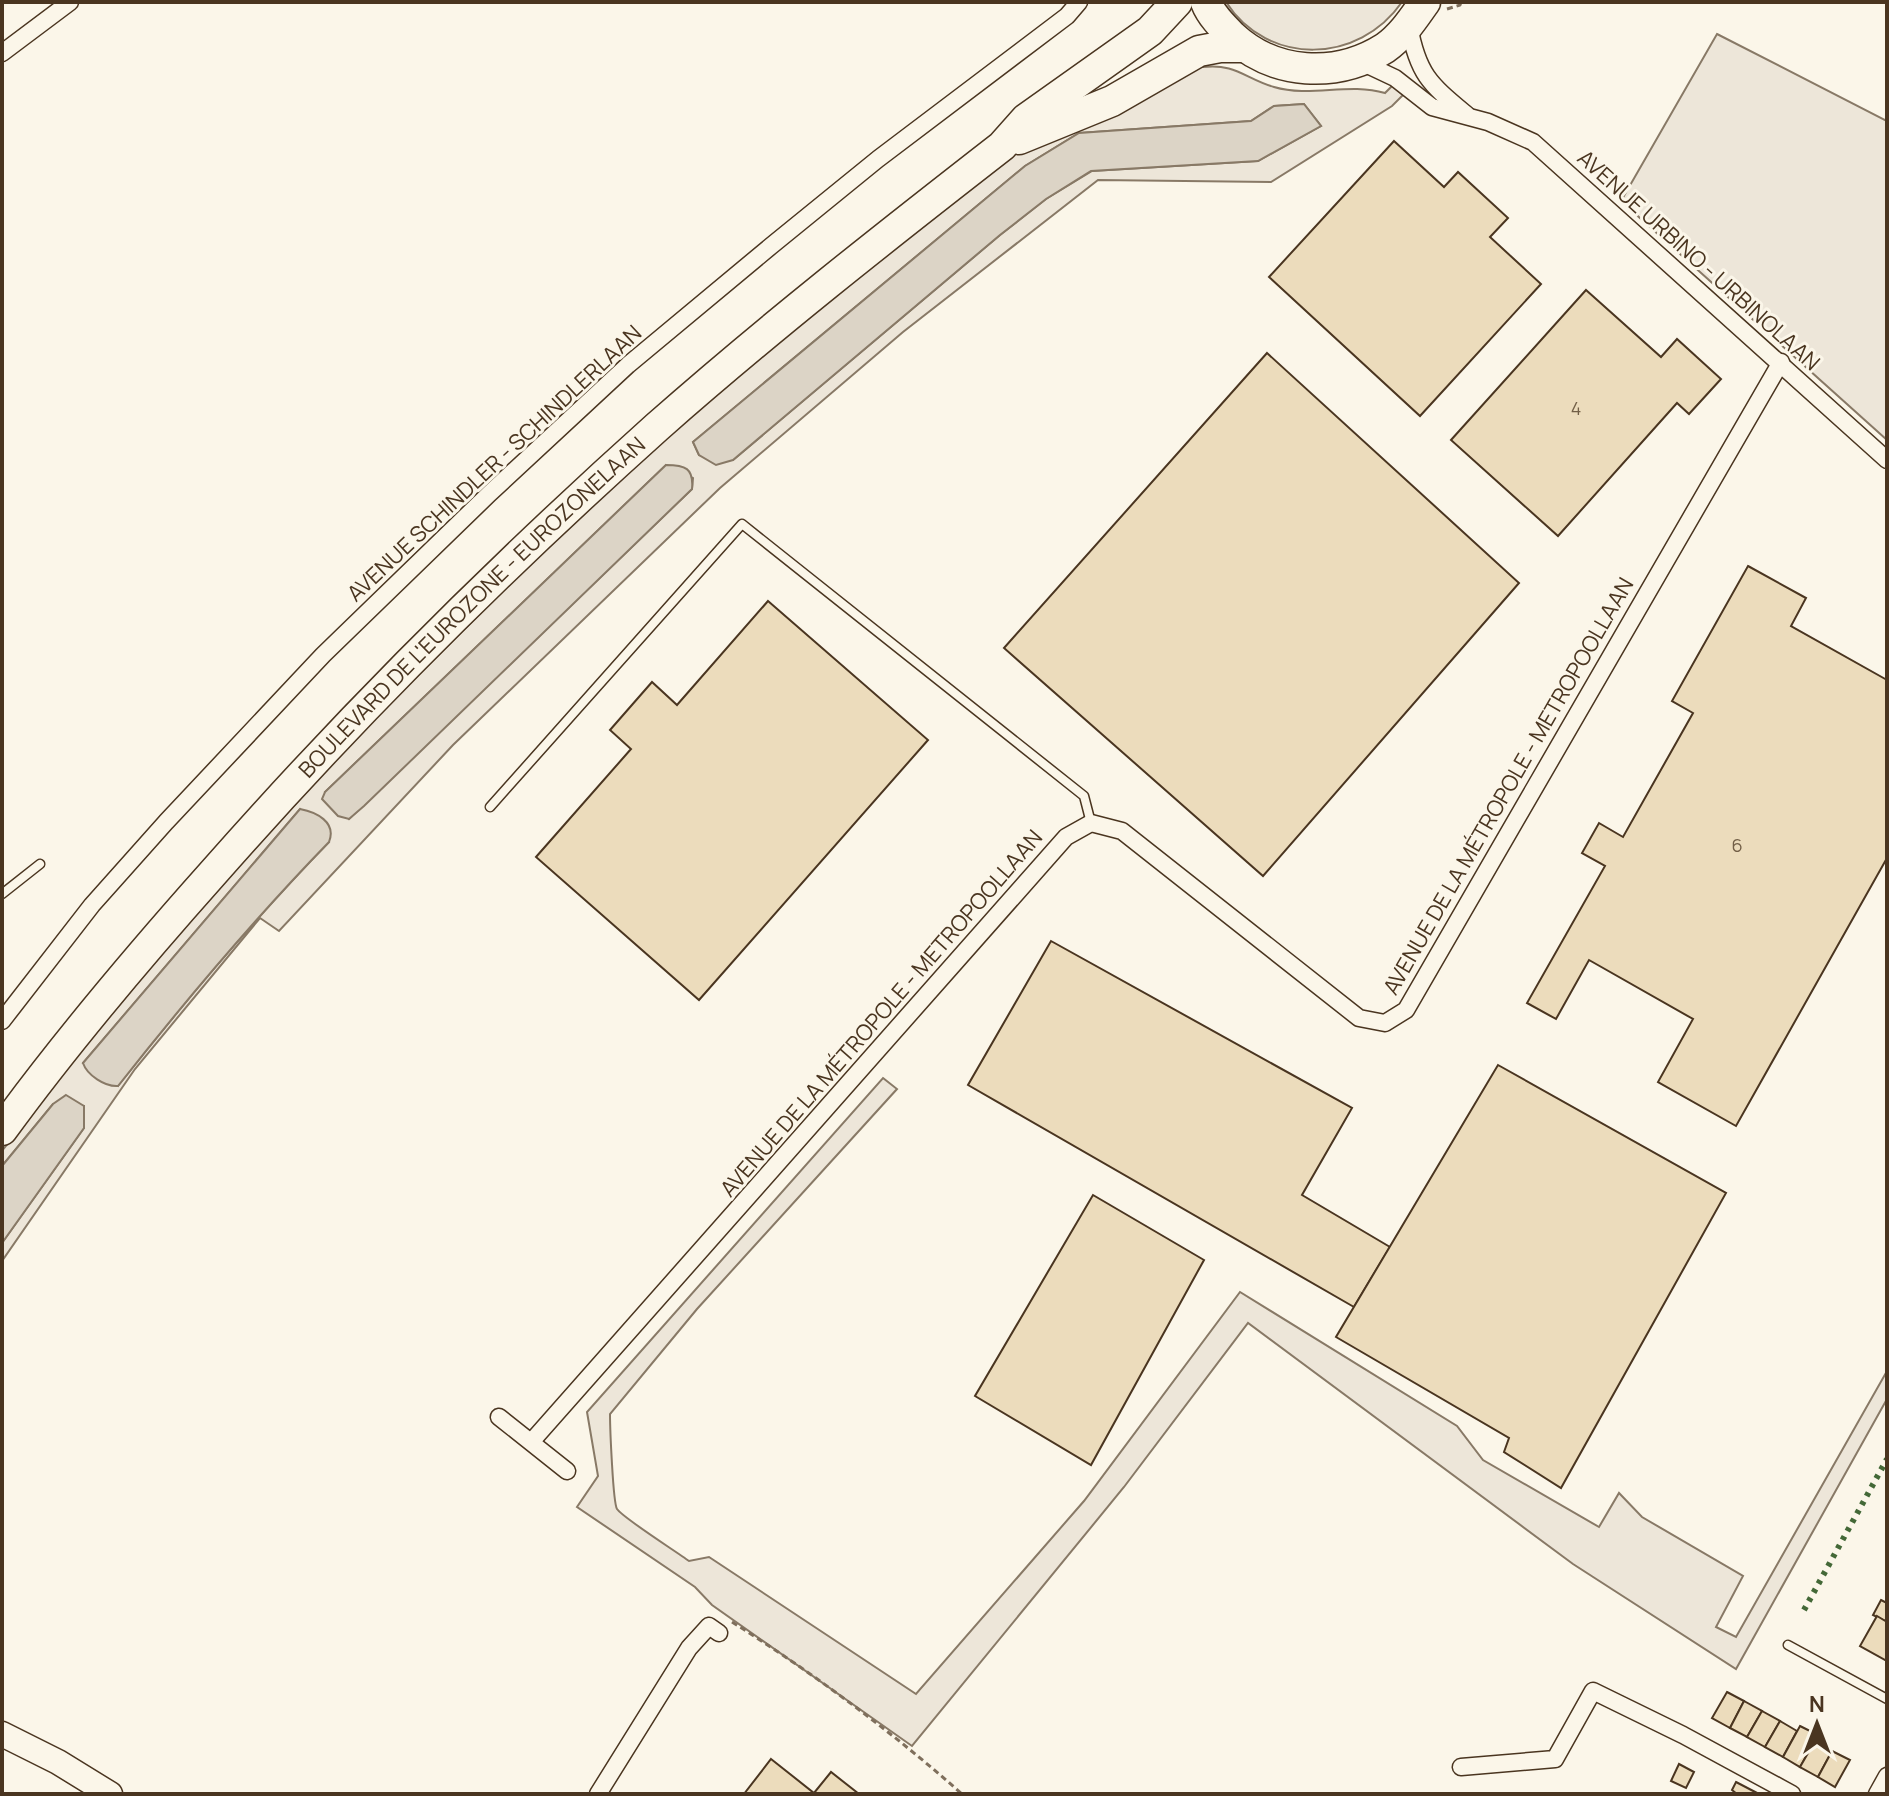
<svg xmlns="http://www.w3.org/2000/svg" width="1889" height="1796" viewBox="0 0 1889 1796" font-family="Manrope,sans-serif">
<style>
.green{fill:#ede6d9;stroke:#887966;stroke-width:2;fill-rule:evenodd}
.water{fill:#dcd4c6;stroke:#887966;stroke-width:2}
.building{fill:#ecdcbc;stroke:#4a3520;stroke-width:2}
.lines{fill:none;stroke-linecap:round;stroke-linejoin:round}
.lane-casing{stroke:#4a3520;stroke-width:11}
.street-casing{stroke:#4a3520;stroke-width:19}
.secondary-casing{stroke:#4a3520;stroke-width:27}
.highway-casing{stroke:#4a3520;stroke-width:33}
.path{stroke:#7f6f5c;stroke-width:3;stroke-dasharray:6 4;stroke-linecap:butt}
.lane{stroke:#fbf6e9;stroke-width:8}
.street{stroke:#fbf6e9;stroke-width:16}
.secondary{stroke:#fbf6e9;stroke-width:24}
.highway{stroke:#fbf6e9;stroke-width:30}
.hedge{stroke:#436837;stroke-width:6;stroke-dasharray:4 6;stroke-linecap:butt}
.labels{text-anchor:middle;dominant-baseline:central;stroke-width:6;stroke-linejoin:round;paint-order:stroke}
.number-label{font-size:18px;fill:#725f47}
.street-label{font-size:22px;fill:#4a3520;stroke:#fbf6e9}
</style>
<rect width="100%" height="100%" fill="#fbf6e9"/>
<g class="green">
<path d="M1226 2H1402C1359 64 1268 67 1226 2Z"/>
<path d="M1717 34 1887 121V440L1621 201Z"/>
<path d="M1197 58 1203 67C1235 63 1246 79 1274 87 1311 98 1348 82 1385 93L1393 85 1403 95 1392 106 1271 182 1098 180 903 332 720 488 453 745 279 931 260 918 135 1069 2 1261V1243L84 1128V1106L53 1104 2 1166V1151L138 977 361 732 565 529 784 333 1008 156ZM1304 104 1321 126 1258 161 1092 171 1046 199 1000 235 733 460 699 455 693 442 1025 166 1079 133 1251 121 1274 106ZM666 465 693 478 692 489 349 819 325 792ZM300 809 329 842C254 919 185 1001 118 1086L83 1063Z"/>
<path d="M883 1078 897 1089 697 1309 610 1414C610 1427 613 1503 617 1509 623 1518 677 1552 689 1561L709 1557 916 1694 1084 1501 1240 1292 1457 1426 1483 1460 1599 1527 1619 1493 1642 1517 1743 1576 1716 1627 1736 1637 1887 1371V1399L1736 1669 1573 1564 1248 1323 1124 1487 912 1746 712 1605 695 1587 577 1507 598 1476 587 1412Z"/>
</g>
<g class="water">
<path d="M1304 104 1321 126 1258 161 1091 171 1046 199 1000 235 733 460 716 465 699 455 693 442 1025 166 1079 133 1251 121 1274 106Z"/>
<path d="M666 465C685 465 694 468 692 489L364 806 349 819 338 816 322 799 325 792Z"/>
<path d="M300 809C316 812 337 822 329 842 254 919 185 1001 118 1086 105 1087 87 1075 83 1063Z"/>
<path d="M66 1095 84 1106V1128L2 1243V1166L53 1104Z"/>
</g>
<g class="building">
<path d="M1394 141 1444 187 1458 172 1508 218 1490 237 1541 284 1420 416 1269 277Z"/>
<path d="M1586 290 1661 357 1677 339 1721 379 1689 414 1677 403 1558 536 1451 440Z"/>
<path d="M1267 353 1519 583 1263 876 1004 648Z"/>
<path d="M1748 566 1806 598 1791 626 1887 680V858L1736 1126 1658 1082 1693 1019 1589 960 1556 1019 1527 1003 1605 866 1582 853 1599 823 1623 837 1693 713 1672 701Z"/>
<path d="M768 601 928 740 699 1000 536 857 631 749 610 730 652 682 677 705Z"/>
<path d="M1051 941 1352 1108 1302 1195 1390 1247 1354 1307 968 1085Z"/>
<path d="M1498 1065 1726 1193 1561 1488 1504 1452 1509 1438 1336 1337Z"/>
<path d="M1093 1195 1204 1260 1091 1465 975 1396Z"/>
<path d="M1881 1600 1887 1603V1622L1873 1615Z"/>
<path d="M1877 1616 1887 1622V1661L1860 1646Z"/>
<path d="M1727 1692 1744 1701 1730 1728 1712 1718Z"/>
<path d="M1744 1701 1762 1711 1747 1737 1730 1728Z"/>
<path d="M1762 1711 1780 1721 1765 1747 1747 1737Z"/>
<path d="M1780 1721 1797 1731 1783 1757 1765 1747Z"/>
<path d="M1800 1726 1818 1735 1800 1767 1783 1757Z"/>
<path d="M1815 1741 1832 1751 1818 1777 1800 1767Z"/>
<path d="M1832 1751 1850 1760 1835 1787 1818 1777Z"/>
<path d="M771 1759 814 1793 831 1772 859 1794H744Z"/>
<path d="M1679 1764 1694 1772 1686 1788 1671 1781Z"/>
<path d="M1736 1782 1759 1794H1737L1732 1790Z"/>
</g>
<g class="lines">
<defs>
<g id="lane">
<path d="M490 807 742 524 1084 796 1091 823"/>
<path d="M2 894 40 864"/>
<path d="M1788 1645 1887 1699"/>
</g>
<g id="street">
<path d="M1409 26C1418 75 1430 84 1467 115"/>
<path d="M2 53 70 2"/>
<path d="M1359 61 1395 78 1432 107 1488 122 1533 142 1887 460"/>
<path d="M2 1021 92 905 166 822 323 655 489 494 628 365 771 246 878 159 1067 16 1079 2"/>
<path d="M499 1417 567 1471"/>
<path d="M532 1441 1066 837 1091 823 1122 831 1359 1018 1385 1023 1406 1010 1781 362"/>
<path d="M1461 1767 1555 1759 1593 1691 1683 1735 1792 1794"/>
<path d="M598 1794 689 1648 709 1626 719 1633"/>
<path d="M1877 1794 1887 1776"/>
</g>
<path id="secondary" d="M2 1734 58 1762 110 1794"/>
<g id="highway">
<path d="M1206 2C1211 15 1222 26 1232 36 1274 75 1336 79 1385 48 1402 36 1413 19 1425 2"/>
<path d="M1019 139 1112 101 1199 51 1220 47H1244"/>
<path id="s1" d="M2 1130C67 1041 139 956 213 873 351 716 501 567 657 427 768 329 885 237 1002 146L1026 119 1150 31 1177 2"/>
</g>
</defs>
<use href="#lane" class="lane-casing"/>
<use href="#street" class="street-casing"/>
<use href="#secondary" class="secondary-casing"/>
<use href="#highway" class="highway-casing"/>
<g class="path">
<path d="M1447 9 1460 5 1461 2"/>
<path d="M732 1622C813 1673 891 1731 962 1794"/>
</g>
<use href="#lane" class="lane"/>
<use href="#street" class="street"/>
<use href="#secondary" class="secondary"/>
<use href="#highway" class="highway"/>
<path class="hedge" d="M1804 1610 1887 1459"/>
</g>
<g class="labels">
<g class="number-label">
<text x="1576" y="408">4</text>
<text x="1737" y="845">6</text>
</g>
<g class="street-label">
<text transform="translate(1699 260) rotate(42)">AVENUE URBINO - URBINOLAAN</text>
<text transform="translate(494 463) rotate(-43)">AVENUE SCHINDLER - SCHINDLERLAAN</text>
<text stroke="none"><textPath href="#s1" startOffset="704">BOULEVARD DE L'EUROZONE - EUROZONELAAN</textPath></text>
<text transform="translate(1508 786) rotate(-60)">AVENUE DE LA MÉTROPOLE - METROPOOLLAAN</text>
<text transform="translate(881 1013) rotate(-49)">AVENUE DE LA MÉTROPOLE - METROPOOLLAAN</text>
</g>
</g>
<rect width="1889" height="1796" fill="none" stroke="#4a3520" stroke-width="8"/>
<g transform="translate(1817 1724)" stroke="#fbf6e9" stroke-width="6" paint-order="stroke">
<path d="M0-6L14 30L0 20L-14 30Z" fill="#4a3520"/>
<text y="-12" font-size="22" font-weight="bold" text-anchor="middle" fill="#4a3520">N</text>
</g>
</svg>
